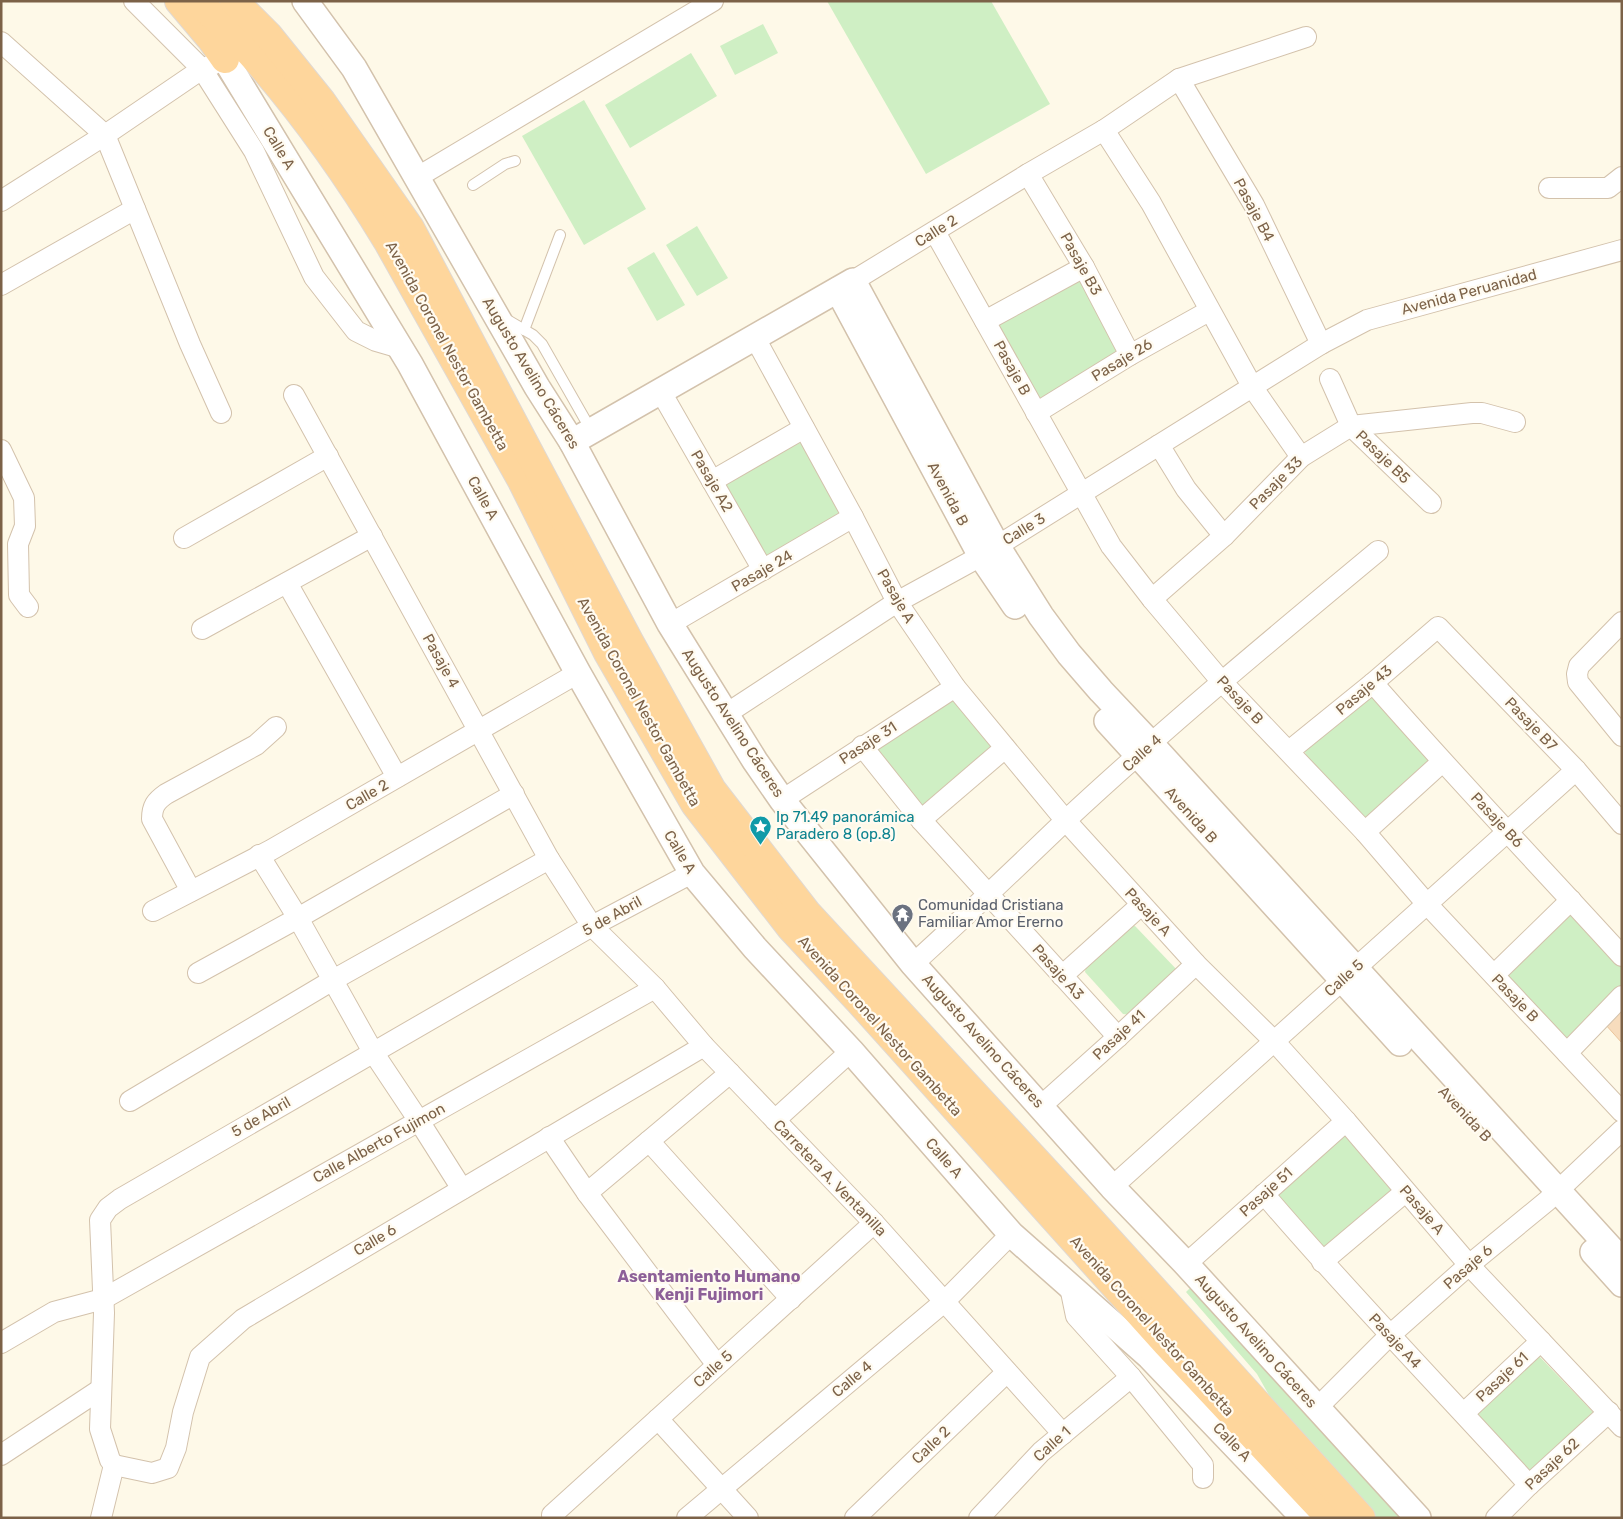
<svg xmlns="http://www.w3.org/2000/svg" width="1623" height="1519" viewBox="0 0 1623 1519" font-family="Rubik,sans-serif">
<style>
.green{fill:#cfefc4}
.building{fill:#f7dcbd;stroke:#ebc59c}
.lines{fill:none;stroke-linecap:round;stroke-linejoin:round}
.service-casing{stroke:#d3c2ac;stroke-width:12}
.minor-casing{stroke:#d3c2ac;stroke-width:22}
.tertiary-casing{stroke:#d3c2ac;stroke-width:28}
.trunk-casing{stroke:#e0d9d3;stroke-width:30}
.service{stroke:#fff;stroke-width:10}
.minor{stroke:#fff;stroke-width:20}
.tertiary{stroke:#fff;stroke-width:25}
.trunk{stroke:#fed69c;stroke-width:28}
.labels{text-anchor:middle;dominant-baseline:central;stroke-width:4.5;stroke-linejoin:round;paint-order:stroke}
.street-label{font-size:15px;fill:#7c6248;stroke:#fffbf1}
.culture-label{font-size:15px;fill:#0d838f;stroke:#fffbf1;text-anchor:start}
.worship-label{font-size:15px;fill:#5b616d;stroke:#fffbf1;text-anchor:start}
.neighbourhood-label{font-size:16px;font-weight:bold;fill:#8d6098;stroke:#fffbf1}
</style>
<rect width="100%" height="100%" fill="#fef9e8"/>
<g class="green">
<path d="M827 1H991L1050 104 926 174Z"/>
<path d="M763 24 778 53 735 75 720 46Z"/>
<path d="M691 53 717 96 630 148 605 105Z"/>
<path d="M584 100 646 209 584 245 522 136Z"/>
<path d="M697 226 728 278 697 296 666 245Z"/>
<path d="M654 252 685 305 657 321 627 268Z"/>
<path d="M1075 279 1081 281 1117 352 1040 402 994 325Z"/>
<path d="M797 439 804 443 843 509 840 518 767 561 721 487Z"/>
<path d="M950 694 997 748 923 810 871 748Z"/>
<path d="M1369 697H1376L1431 760 1363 822 1306 759 1305 751Z"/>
<path d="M1568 913 1574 915 1622 967V990L1568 1045 1507 980V974Z"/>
<path d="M1135 926 1179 972 1132 1015 1123 1014 1085 972 1086 966 1127 927Z"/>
<path d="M1338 1134 1345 1135 1393 1188 1391 1197 1322 1249 1273 1196Z"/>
<path d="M1191 1287 1402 1518H1376L1278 1411 1257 1374 1186 1292Z"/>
<path d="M1536 1353 1593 1412 1529 1474 1473 1411Z"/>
</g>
<path class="building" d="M1622 1009V1043L1605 1024Z"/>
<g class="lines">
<defs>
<g id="service">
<path d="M473 185 505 164 515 161"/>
<path d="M504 318 533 335 542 344 591 430"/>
<path d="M524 330 560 235"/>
</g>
<g id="minor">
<path d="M134 1 202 69 254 151 314 277 356 331 376 341 400 348"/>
<path d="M1 42 105 135 190 344 221 413"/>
<path d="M1179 79 1254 205 1321 344"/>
<path d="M1104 130 1151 203 1253 388 1301 457"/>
<path d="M1028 174 1084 267 1130 355"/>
<path d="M416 178 713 1"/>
<path d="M1549 188H1608L1622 177"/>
<path d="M1 201 105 135 202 69 214 64"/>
<path d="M935 232 1111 546 1152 599 1222 682 1365 832 1426 903 1622 1112"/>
<path d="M853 281 1028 174 1104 130 1179 79 1306 37"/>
<path d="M1 285 135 209"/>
<path d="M985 321 1084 267"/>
<path d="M755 338 853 517 897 602 955 687 1066 821 1196 964 1274 1041 1346 1121 1469 1265 1622 1427"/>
<path d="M1330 379 1351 426 1431 503"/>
<path d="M661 392 763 570"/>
<path d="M294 395 549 859 592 926 655 988 704 1046 874 1223 1063 1434"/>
<path d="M1036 413 1130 355 1209 311"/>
<path d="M1159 445 1186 489 1224 536"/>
<path d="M1 450 24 498 25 526 18 544 19 595 28 607"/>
<path d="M712 481 804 428"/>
<path d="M184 538 328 456"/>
<path d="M287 583 397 777"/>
<path d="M1152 599 1224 536 1301 457 1351 426 1472 413H1482L1515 422"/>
<path d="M1622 622 1579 666 1577 674 1578 682 1622 736"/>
<path d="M670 624 853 517"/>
<path d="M202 629 372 536"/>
<path d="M1373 683C1454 776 1539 865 1622 956"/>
<path d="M726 714 897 602 981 556 1321 344 1367 320 1622 250"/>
<path d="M862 746 921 820 1118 1037"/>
<path d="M1289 751 1373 683 1438 627 1576 770 1622 824"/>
<path d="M782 800 955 687"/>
<path d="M921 820 1005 748"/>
<path d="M1365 832 1442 762"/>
<path d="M259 855 298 918 373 1052 419 1121 462 1189"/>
<path d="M191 891 152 819C152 806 156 801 166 794L256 745 276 727"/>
<path d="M153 911 271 850 578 673"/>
<path d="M913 964C965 917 1015 869 1065 821 1166 727 1272 639 1378 551"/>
<path d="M198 973 298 918 514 794"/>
<path d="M1494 975 1571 900"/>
<path d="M1062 976 1141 905"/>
<path d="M1567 1053 1622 996"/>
<path d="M130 1101 333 980 549 859"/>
<path d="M1041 1106 1118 1037 1196 964"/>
<path d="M775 1120 851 1051"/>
<path d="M549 1137 587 1193 717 1365"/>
<path d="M649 1141 791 1299"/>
<path d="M1112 1187 1576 770"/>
<path d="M587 1193 730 1073"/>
<path d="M1264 1194C1349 1294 1441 1388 1529 1485"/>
<path d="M1322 1262 1405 1192"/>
<path d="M1186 1264 1346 1121"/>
<path d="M1070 1287 1076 1316 1131 1377 1203 1465V1478"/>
<path d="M1 1343 54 1312 103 1299 655 988"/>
<path d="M1317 1408 1389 1336 1469 1265 1547 1201 1622 1130"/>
<path d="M1464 1413 1541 1341"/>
<path d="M658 1419 748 1518"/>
<path d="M1 1455 101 1389"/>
<path d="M114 1465 152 1473 168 1468 176 1448 183 1412 200 1357 243 1319 704 1046"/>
<path d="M552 1515 874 1223"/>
<path d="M101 1518 114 1465 110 1460 100 1429 104 1313 100 1220 108 1208 120 1199 592 926 692 873"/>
<path d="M687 1518 944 1302 1011 1234"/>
<path d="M855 1518 1007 1372"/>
<path d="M979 1518 1041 1452 1131 1377"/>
<path d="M1496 1518 1529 1485 1609 1412"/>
</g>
<g id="tertiary">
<path d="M305 1 354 68 537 387 572 442 670 624 755 761 782 800 913 964 1112 1187 1186 1264 1418 1518"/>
<path d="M225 59 410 364 578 673 692 873 755 948 851 1051 1011 1234 1150 1357 1304 1518"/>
<path d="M838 290 981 556 1015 606"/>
<path d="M572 442 853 281 997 546 1041 616 1069 654 1101 691 1151 744 1622 1261"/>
<path d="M1107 721 1400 1043"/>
<path d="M1593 1252 1622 1284"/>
</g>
<g id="trunk">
<path d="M179 1 211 39 225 59"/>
<path d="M198 1C216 19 235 36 252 55 303 112 348 176 388 242L522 481 608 653 695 804 791 928 859 1001 1166 1343 1330 1518"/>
<path d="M234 1 268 35 322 102 410 228 629 641 712 790 807 913 1076 1204 1361 1518"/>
</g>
</defs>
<use href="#service" class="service-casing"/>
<use href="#minor" class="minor-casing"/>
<use href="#tertiary" class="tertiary-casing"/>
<use href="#trunk" class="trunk-casing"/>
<use href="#service" class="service"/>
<use href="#minor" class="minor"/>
<use href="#tertiary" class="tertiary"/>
<use href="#trunk" class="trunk"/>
</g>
<defs>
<symbol id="sight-pin" viewBox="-11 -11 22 30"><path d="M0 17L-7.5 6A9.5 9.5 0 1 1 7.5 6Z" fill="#0f9aa8" stroke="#fffbf1"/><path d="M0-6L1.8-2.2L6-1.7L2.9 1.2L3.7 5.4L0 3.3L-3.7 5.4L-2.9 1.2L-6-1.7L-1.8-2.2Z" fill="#fff"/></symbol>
<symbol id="temple-pin" viewBox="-11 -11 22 30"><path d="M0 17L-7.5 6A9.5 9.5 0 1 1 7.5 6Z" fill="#6b7280" stroke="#fffbf1"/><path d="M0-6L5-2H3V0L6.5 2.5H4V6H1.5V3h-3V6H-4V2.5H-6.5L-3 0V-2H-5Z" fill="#fff"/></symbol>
</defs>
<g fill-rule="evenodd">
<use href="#sight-pin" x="748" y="814" width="25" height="34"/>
<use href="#temple-pin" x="890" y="902" width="25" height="34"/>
</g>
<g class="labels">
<g class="street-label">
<text transform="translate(279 148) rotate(59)">Calle A</text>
<text transform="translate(1254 210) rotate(62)">Pasaje B4</text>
<text transform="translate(936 231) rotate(-32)">Calle 2</text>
<text transform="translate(1081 264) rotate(61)">Pasaje B3</text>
<text transform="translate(1469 292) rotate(-15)">Avenida Peruanidad</text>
<text transform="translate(447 346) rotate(61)">Avenida Coronel Nestor Gambetta</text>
<text transform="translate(1122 360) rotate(-31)">Pasaje 26</text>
<text transform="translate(1012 368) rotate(61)">Pasaje B</text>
<text transform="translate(531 373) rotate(59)">Augusto Avelino Cáceres</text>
<text transform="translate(1383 457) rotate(44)">Pasaje B5</text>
<text transform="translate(712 481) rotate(60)">Pasaje A2</text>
<text transform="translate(1276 483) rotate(-45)">Pasaje 33</text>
<text transform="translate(948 494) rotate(62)">Avenida B</text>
<text transform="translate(483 498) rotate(61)">Calle A</text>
<text transform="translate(1024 529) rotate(-32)">Calle 3</text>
<text transform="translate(762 571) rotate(-30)">Pasaje 24</text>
<text transform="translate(896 596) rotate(60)">Pasaje A</text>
<text transform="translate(441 661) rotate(61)">Pasaje 4</text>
<text transform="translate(1364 690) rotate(-40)">Pasaje 43</text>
<text transform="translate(1240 700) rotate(47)">Pasaje B</text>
<text transform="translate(639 702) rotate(61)">Avenida Coronel Nestor Gambetta</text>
<text transform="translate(733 723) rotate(57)">Augusto Avelino Cáceres</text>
<text transform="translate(1531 724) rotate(46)">Pasaje B7</text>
<text transform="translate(868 743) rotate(-33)">Pasaje 31</text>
<text transform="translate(1142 753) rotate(-42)">Calle 4</text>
<text transform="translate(367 795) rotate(-30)">Calle 2</text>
<text transform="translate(1191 815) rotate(48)">Avenida B</text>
<text transform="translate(1497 820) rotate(47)">Pasaje B6</text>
<text transform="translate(680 852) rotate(59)">Calle A</text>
<text transform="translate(1148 912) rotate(47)">Pasaje A</text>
<text transform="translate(612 916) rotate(-29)">5 de Abril</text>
<text transform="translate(1058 972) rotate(48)">Pasaje A3</text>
<text transform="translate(1344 978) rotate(-42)">Calle 5</text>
<text transform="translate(1515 998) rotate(46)">Pasaje B</text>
<text transform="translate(880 1026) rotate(48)">Avenida Coronel Nestor Gambetta</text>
<text transform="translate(1119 1035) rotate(-43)">Pasaje 41</text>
<text transform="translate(983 1041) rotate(48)">Augusto Avelino Cáceres</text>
<text transform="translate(1465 1114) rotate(47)">Avenida B</text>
<text transform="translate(261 1117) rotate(-30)">5 de Abril</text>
<text transform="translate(379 1143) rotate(-29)">Calle Alberto Fujimon</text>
<text transform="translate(944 1158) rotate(49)">Calle A</text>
<text transform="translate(830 1178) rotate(46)">Carretera A. Ventanilla</text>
<text transform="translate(1266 1192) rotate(-42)">Pasaje 51</text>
<text transform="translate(1422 1210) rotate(49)">Pasaje A</text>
<text transform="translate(375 1240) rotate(-31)">Calle 6</text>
<text transform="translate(1468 1267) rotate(-41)">Pasaje 6</text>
<text transform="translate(1152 1326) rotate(48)">Avenida Coronel Nestor Gambetta</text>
<text transform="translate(1256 1341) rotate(48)">Augusto Avelino Cáceres</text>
<text transform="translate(1395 1341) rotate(47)">Pasaje A4</text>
<text transform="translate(713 1369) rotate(-42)">Calle 5</text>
<text transform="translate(1502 1377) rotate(-43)">Pasaje 61</text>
<text transform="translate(852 1379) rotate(-40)">Calle 4</text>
<text transform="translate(1232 1442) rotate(46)">Calle A</text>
<text transform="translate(1052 1444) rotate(-42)">Calle 1</text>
<text transform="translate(931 1445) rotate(-44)">Calle 2</text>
<text transform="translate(1552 1464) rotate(-43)">Pasaje 62</text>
</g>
<g class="culture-label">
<text x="776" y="817">Ip 71.49 panorámica<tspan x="776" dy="17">Paradero 8 (op.8)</tspan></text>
</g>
<g class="worship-label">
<text x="918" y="905">Comunidad Cristiana<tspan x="918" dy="17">Familiar Amor Ererno</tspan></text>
</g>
<g class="neighbourhood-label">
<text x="709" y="1276">Asentamiento Humano<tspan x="709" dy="18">Kenji Fujimori</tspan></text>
</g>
</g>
<rect width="1623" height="1519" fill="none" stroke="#7c6248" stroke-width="5"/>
</svg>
